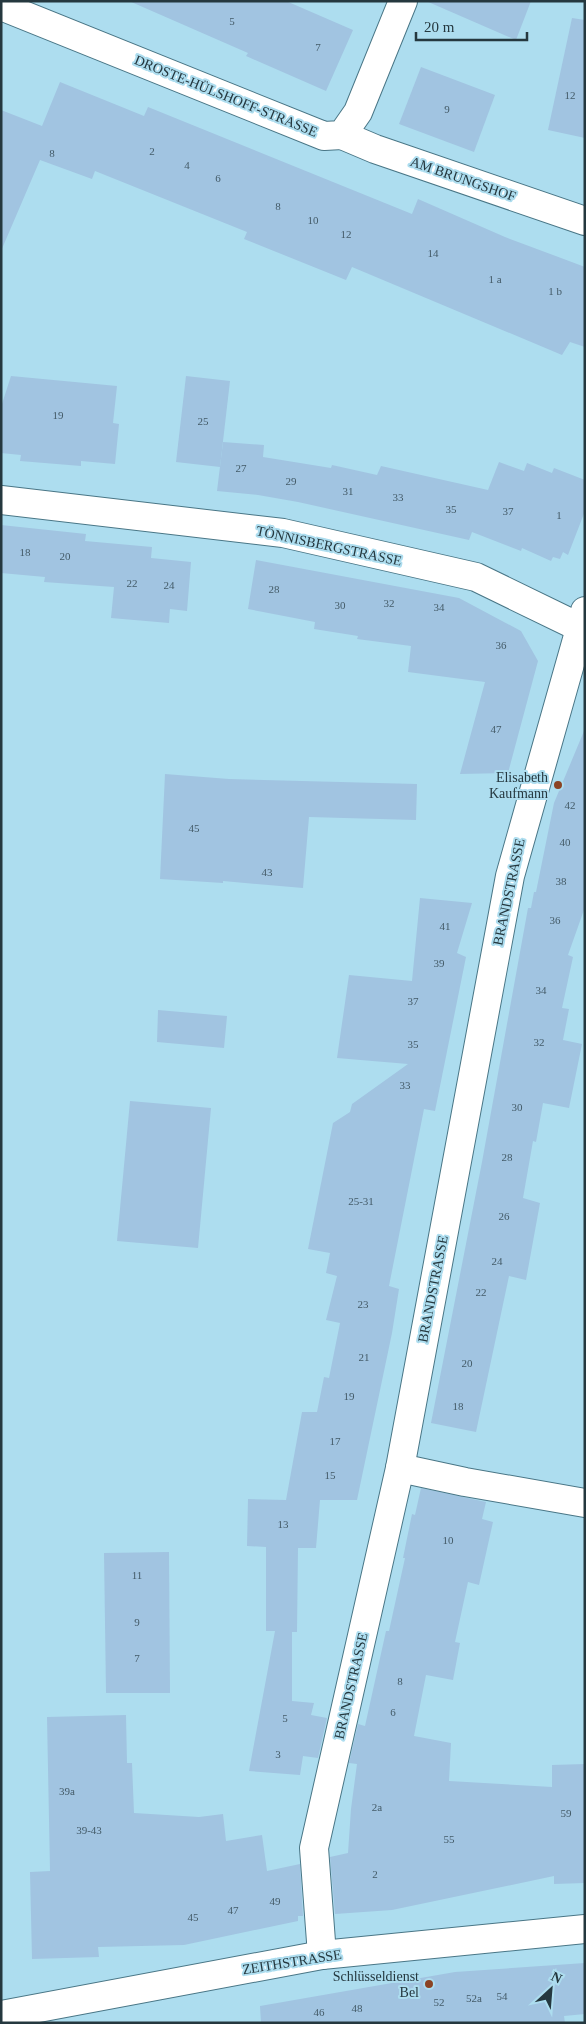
<svg xmlns="http://www.w3.org/2000/svg" width="586" height="2024" viewBox="0 0 586 2024" font-family="'Times New Roman',serif">
<style>
.building{fill:#a1c4e1}
.lines{fill:none;stroke-linecap:round;stroke-linejoin:round}
.minor-casing{stroke:#497686;stroke-width:30}
.minor{stroke:#fff;stroke-width:28}
.poi-dot{fill:#8b4323;stroke:#adddef;stroke-width:2}
.labels{text-anchor:middle;dominant-baseline:central;stroke-width:4;stroke-linejoin:round;paint-order:stroke}
.number-label{font-size:11px;fill:#445b68}
.street-label{font-size:14px;fill:#25383f;stroke:#adddef}
.poi-label{font-size:14px;fill:#25383f;stroke:#adddef;text-anchor:end}
</style>
<rect width="100%" height="100%" fill="#adddef"/>
<g class="building">
<path d="M129 1H286L353 30 326 91 246 56 248 53Z"/>
<path d="M426 1H531L516 40Z"/>
<path d="M572 18 585 20V138L548 130Z"/>
<path d="M421 67 495 95 474 152 399 124Z"/>
<path d="M60 82 144 116 148 107 412 214 418 199 505 237 585 267V347L570 342 562 355 352 267 346 280 244 239 247 232 95 171 92 179 40 160 1 251V110L42 126Z"/>
<path d="M11 376 117 386 113 423 119 424 115 464 81 461V466L20 461 21 455 1 453V407Z"/>
<path d="M186 376 230 381 220 467 176 462Z"/>
<path d="M223 442 264 445 263 457 331 468 332 465 377 475 381 466 488 490 499 462 524 471 527 463 552 473 554 468 585 480V511L568 555 563 552 560 559 553 557 551 561 522 548 521 551 472 532 469 540 298 502 258 495 217 491Z"/>
<path d="M1 525 86 534 85 541 152 547 151 558 191 562 187 611 170 609 169 623 111 618 114 587 44 582 45 577 1 573Z"/>
<path d="M256 560 459 598 521 631 538 661 508 773 460 774 485 682 408 672 411 646 357 639 358 636 314 629 315 622 248 609Z"/>
<path d="M584 731 585 907 568 955 573 957 562 1008 569 1009 563 1040 582 1044 569 1108 543 1103 536 1142 533 1141 523 1198 540 1203 526 1280 509 1276 476 1432 431 1423 482 1162 528 908H531L534 892H536L554 803Z"/>
<path d="M165 774 229 779 417 784 416 820 309 817 303 888 223 881V883L160 879Z"/>
<path d="M420 898 472 903 457 953 466 957 435 1111 424 1109 389 1286 399 1289 392 1333 357 1500H320L316 1548H298L297 1632H292V1701L314 1703 311 1715 327 1718 318 1758 303 1756 300 1775 249 1771 275 1631H266V1547L247 1546 248 1499 286 1500 302 1412H317L324 1377 329 1378 340 1323 326 1320 337 1276 326 1273 330 1253 308 1249 333 1123 350 1112 352 1104 408 1064 337 1058 349 975 412 981Z"/>
<path d="M158 1010 227 1016 224 1048 157 1042Z"/>
<path d="M130 1101 211 1108 198 1248 117 1241Z"/>
<path d="M421 1488 486 1502 482 1519 493 1522 479 1585 468 1582 455 1642 460 1643 453 1680 426 1675 414 1736 451 1743 449 1781 552 1787V1765L585 1764V1883L554 1884V1876L392 1910 335 1914 330 1857 348 1853 351 1809 357 1764 349 1763 358 1724 365 1726 386 1631H389L405 1558H403L412 1514 415 1515Z"/>
<path d="M169 1552 170 1693H106L104 1553Z"/>
<path d="M126 1715 127 1763H132L134 1813 199 1817 223 1814 226 1841 262 1835 267 1871 300 1864 303 1916H298V1921L184 1945 98 1947 99 1957 32 1959 30 1872 50 1871 47 1717Z"/>
<path d="M585 1963V2014L564 2016 565 2023H261L260 2006 455 1972Z"/>
</g>
<g class="lines">
<defs>
<g id="minor">
<path d="M1 6 324 136 342 135 358 112 403 1"/>
<path d="M342 135 375 149 585 221"/>
<path d="M1 500 283 533 476 577 585 630"/>
<path d="M400 1468 465 1482 585 1503"/>
<path d="M322 1955 314 1848 400 1468 510 876 585 611"/>
<path d="M1 2015 322 1955 585 1929"/>
</g>
</defs>
<use href="#minor" class="minor-casing"/>
<use href="#minor" class="minor"/>
</g>
<g class="poi-dot">
<circle cx="558" cy="785" r="5"/>
<circle cx="429" cy="1984" r="5"/>
</g>
<g class="labels">
<g class="number-label">
<text x="232" y="21">5</text>
<text x="318" y="47">7</text>
<text x="570" y="95">12</text>
<text x="447" y="109">9</text>
<text x="152" y="151">2</text>
<text x="52" y="153">8</text>
<text x="187" y="165">4</text>
<text x="218" y="178">6</text>
<text x="278" y="206">8</text>
<text x="313" y="220">10</text>
<text x="346" y="234">12</text>
<text x="433" y="253">14</text>
<text x="495" y="279">1 a</text>
<text x="555" y="291">1 b</text>
<text x="58" y="415">19</text>
<text x="203" y="421">25</text>
<text x="241" y="468">27</text>
<text x="291" y="481">29</text>
<text x="348" y="491">31</text>
<text x="398" y="497">33</text>
<text x="451" y="509">35</text>
<text x="508" y="511">37</text>
<text x="559" y="515">1</text>
<text x="25" y="552">18</text>
<text x="65" y="556">20</text>
<text x="132" y="583">22</text>
<text x="169" y="585">24</text>
<text x="274" y="589">28</text>
<text x="389" y="603">32</text>
<text x="340" y="605">30</text>
<text x="439" y="607">34</text>
<text x="501" y="645">36</text>
<text x="496" y="729">47</text>
<text x="570" y="805">42</text>
<text x="194" y="828">45</text>
<text x="565" y="842">40</text>
<text x="267" y="872">43</text>
<text x="561" y="881">38</text>
<text x="555" y="920">36</text>
<text x="445" y="926">41</text>
<text x="439" y="963">39</text>
<text x="541" y="990">34</text>
<text x="413" y="1001">37</text>
<text x="539" y="1042">32</text>
<text x="413" y="1044">35</text>
<text x="405" y="1085">33</text>
<text x="517" y="1107">30</text>
<text x="507" y="1157">28</text>
<text x="361" y="1201">25-31</text>
<text x="504" y="1216">26</text>
<text x="497" y="1261">24</text>
<text x="481" y="1292">22</text>
<text x="363" y="1304">23</text>
<text x="364" y="1357">21</text>
<text x="467" y="1363">20</text>
<text x="349" y="1396">19</text>
<text x="458" y="1406">18</text>
<text x="335" y="1441">17</text>
<text x="330" y="1475">15</text>
<text x="283" y="1524">13</text>
<text x="448" y="1540">10</text>
<text x="137" y="1575">11</text>
<text x="137" y="1622">9</text>
<text x="137" y="1658">7</text>
<text x="400" y="1681">8</text>
<text x="393" y="1712">6</text>
<text x="285" y="1718">5</text>
<text x="278" y="1754">3</text>
<text x="67" y="1791">39a</text>
<text x="377" y="1807">2a</text>
<text x="566" y="1813">59</text>
<text x="89" y="1830">39-43</text>
<text x="449" y="1839">55</text>
<text x="375" y="1874">2</text>
<text x="275" y="1901">49</text>
<text x="233" y="1910">47</text>
<text x="193" y="1917">45</text>
<text x="502" y="1996">54</text>
<text x="474" y="1998">52a</text>
<text x="439" y="2002">52</text>
<text x="357" y="2008">48</text>
<text x="319" y="2012">46</text>
</g>
<g class="street-label">
<text transform="translate(226 96) rotate(22)">DROSTE-HÜLSHOFF-STRASSE</text>
<text transform="translate(463 179) rotate(19)">AM BRUNGSHOF</text>
<text transform="translate(329 546) rotate(12)">TÖNNISBERGSTRASSE</text>
<text transform="translate(509 892) rotate(-78)">BRANDSTRASSE</text>
<text transform="translate(433 1289) rotate(-79)">BRANDSTRASSE</text>
<text transform="translate(351 1686) rotate(-77)">BRANDSTRASSE</text>
<text transform="translate(292 1962) rotate(-9)">ZEITHSTRASSE</text>
</g>
<g class="poi-label">
<text x="548" y="777">Elisabeth<tspan x="548" dy="16">Kaufmann</tspan></text>
<text x="419" y="1976">Schlüsseldienst<tspan x="419" dy="16">Bel</tspan></text>
</g>
</g>
<rect width="586" height="2024" fill="none" stroke="#25383f" stroke-width="5"/>
<g transform="translate(551 1989) rotate(26)" stroke="#adddef" stroke-width="4" paint-order="stroke">
<path d="M0-4L9 19L0 12L-9 19Z" fill="#25383f"/>
<text y="-8" font-size="14" font-weight="bold" text-anchor="middle" fill="#25383f">N</text>
</g>
<path d="M416 32v8h111v-8" fill="none" stroke="#25383f" stroke-width="2.5"/>
<text x="424" y="32" font-size="15" fill="#25383f" stroke="#adddef" stroke-width="4" paint-order="stroke">20 m</text>
</svg>
